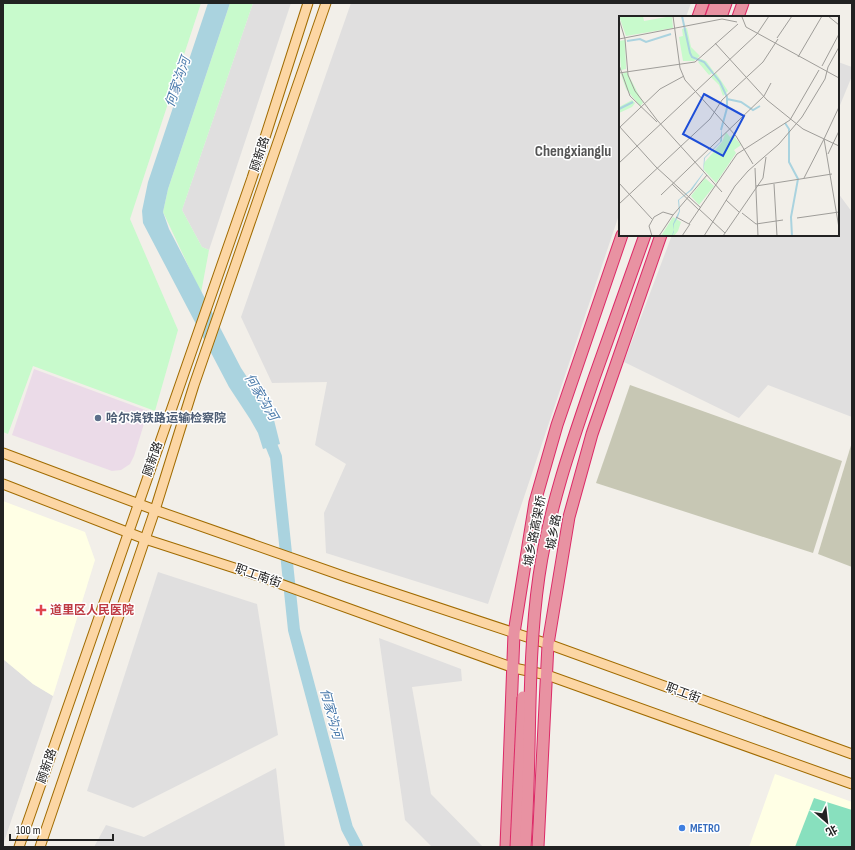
<svg xmlns="http://www.w3.org/2000/svg" width="855" height="850" viewBox="0 0 855 850" font-family="'Sofia Sans Condensed','Noto Sans SC',sans-serif">
<style>
.residential{fill:#e0dfdf}
.industrial{fill:#ebdbe8}
.education{fill:#ffffe5}
.construction{fill:#c7c7b4}
.park{fill:#c8facc}
.pitch{fill:#88e0be}
.water{fill:#aad3df}
.lines{fill:none;stroke-linecap:round;stroke-linejoin:round}
.river{stroke:#aad3df;stroke-width:12}
.major-casing{stroke:#a06b00;stroke-width:11}
.highway-casing{stroke:#dc2a67;stroke-width:13}
.major{stroke:#fcd6a4;stroke-width:9}
.highway{stroke:#e892a2;stroke-width:11}
.highway-bridge-casing{stroke:#dc2a67;stroke-width:13;stroke-linecap:butt}
.highway-bridge{stroke:#e892a2;stroke-width:11}
.service-dot{fill:#5c6f8a;stroke:#fff;stroke-width:1.5}
.health-dot{fill:#e0444e;stroke:#fff;stroke-width:1.5}
.shop-dot{fill:#3f7fe0;stroke:#fff;stroke-width:1.5}
.labels{text-anchor:middle;dominant-baseline:central;stroke-width:3;stroke-linejoin:round;paint-order:stroke}
.street-label{font-size:12px;fill:#222;stroke:#fff}
.service-label{font-size:12px;font-weight:bold;fill:#4e5e75;stroke:#fff;text-anchor:start}
.health-label{font-size:12px;font-weight:bold;fill:#be3a42;stroke:#fff;text-anchor:start}
.shop-label{font-size:12px;font-weight:bold;fill:#366cbe;stroke:#fff;text-anchor:start}
.water-label{font-size:13px;font-style:italic;fill:#4a7aab;stroke:#fff}
.district-label{font-size:16px;font-weight:bold;fill:#555;stroke:#fff}
.inset-river{fill:none;stroke:#aad3df;stroke-width:2}
.inset-road{fill:none;stroke:#9f9d99;stroke-width:1}
.view{fill:#1d4ed8;fill-opacity:0.15;stroke:#1d4ed8;stroke-width:2}
.inset-edge{fill:none;stroke:#222;stroke-width:2}
</style>
<rect width="100%" height="100%" fill="#f2efe9"/>
<g class="residential">
<path d="M253 3H291L209 250 202 247 182 210Z"/>
<path d="M351 3H691L686 17H620V212L488 604 326 553 324 513 346 464 315 445 327 382 272 383 241 317Z"/>
<path d="M838 62 852 67V76L838 110Z"/>
<path d="M838 193 852 212V417L768 385 739 418 624 362 672 235H838Z"/>
<path d="M158 572 257 604 278 735 133 808 87 791Z"/>
<path d="M379 638 461 669 462 681 412 687 431 794 483 847H432L405 820Z"/>
<path d="M3 659 33 684 53 696 3 845Z"/>
<path d="M276 768 285 847H94L106 825 144 837Z"/>
</g>
<path class="industrial" d="M34 369 148 411 134 456 130 464 121 470 112 471 12 435Z"/>
<g class="education">
<path d="M3 501 85 532 95 560 53 696 33 684 3 659Z"/>
<path d="M775 774 852 802V847H749Z"/>
</g>
<g class="construction">
<path d="M630 385 842 461 813 553 596 483Z"/>
<path d="M852 442V567L818 554Z"/>
</g>
<g class="park">
<path d="M3 3H201L130 219 178 330 155 411 33 366 8 434 3 432Z"/>
<path d="M230 3H253L182 210 202 247 209 250 201 293 163 212 168 189Z"/>
</g>
<path class="pitch" d="M814 798 852 810V847H795Z"/>
<path class="water" d="M208 3H230L168 189 163 212 169 229 241 368 267 407 274 420 280 444 263 449 258 433 250 419 229 387 143 223 142 211 148 182Z"/>
<g class="lines">
<path class="river" d="M266 432 276 457 294 630 347 828 357 847"/>
<defs>
<g id="major">
<path d="M3 453 155 510 346 577 548 644 852 754"/>
<path d="M3 484 145 539 250 573 514 668 547 675 852 784"/>
<path d="M19 847 252 178 308 3"/>
<path d="M40 847 155 510 194 385 326 3"/>
</g>
<g id="highway">
<path d="M698 17 703 3"/>
<path d="M711 17 716 3"/>
<path d="M721 17 726 3"/>
<path d="M738 17 743 3"/>
<path d="M506 847 514 633 535 502 557 425 622 235"/>
<path d="M538 847 548 644 569 517 592 434 661 235"/>
</g>
</defs>
<use href="#major" class="major-casing"/>
<use href="#highway" class="highway-casing"/>
<use href="#major" class="major"/>
<use href="#highway" class="highway"/>
<defs>
<g id="highway-bridge">
<path d="M516 847 523 697"/>
<path d="M525 847C532 757 526 666 539 576 549 508 571 445 593 381 610 332 628 284 645 235"/>
</g>
</defs>
<use href="#highway-bridge" class="highway-bridge-casing"/>
<use href="#highway-bridge" class="highway-bridge"/>
</g>
<circle class="service-dot" cx="98" cy="418" r="4"/>
<path class="health-dot" d="M39 604h4v4h4v4h-4v4h-4v-4h-4v-4h4z"/>
<circle class="shop-dot" cx="682" cy="828" r="4"/>
<g class="labels">
<g class="street-label">
<text transform="translate(260 154) rotate(-72)">顾新路</text>
<text transform="translate(153 459) rotate(-71)">顾新路</text>
<text transform="translate(535 531) rotate(-79)">城乡路高架桥</text>
<text transform="translate(554 532) rotate(-80)">城乡路</text>
<text transform="translate(258 576) rotate(19)">职工南街</text>
<text transform="translate(683 693) rotate(20)">职工街</text>
<text transform="translate(47 766) rotate(-71)">顾新路</text>
</g>
<g class="service-label">
<text x="106" y="418">哈尔滨铁路运输检察院</text>
</g>
<g class="health-label">
<text x="50" y="610">道里区人民医院</text>
</g>
<g class="shop-label">
<text x="690" y="828">METRO</text>
</g>
<g class="water-label">
<text transform="translate(178 82) rotate(-71)">何家沟河</text>
<text transform="translate(261 397) rotate(59)">何家沟河</text>
<text transform="translate(331 714) rotate(75)">何家沟河</text>
</g>
<g class="district-label">
<text x="573" y="151">Chengxianglu</text>
</g>
</g>
<g transform="translate(619 16)">
<rect width="220" height="220" fill="#f2efe9"/>
<path d="M0 0H24L25 5 53 0 54 12 7 20ZM68 12 72 31 81 40 75 45H64L60 21 64 20 63 13ZM6 24 7 53 2 54 0 25ZM82 43 87 45 95 56 90 59 79 46ZM8 56 24 87 21 90 7 73 2 58ZM97 57 109 75 104 80 100 69 92 61ZM13 84 16 87 13 91 0 97V91ZM107 116 111 121 114 119 122 129 115 134 117 137 97 167 85 154V147L103 126ZM86 162 95 170 80 189 72 180ZM54 201 62 206 59 215 55 220H42Z" fill="#c8facc"/>
<path d="M103 112V125L86 142 84 158 73 174 60 184 61 195 59 201 55 208V216L53 220H46L53 219 55 214 54 208 60 195 59 184 71 174 84 157 85 142 101 126Z" fill="#aad3df"/>
<path class="inset-river" d="M63 0 71 37 73 41 85 46 101 66 108 81V92L102 114M8 25 21 23 27 26 52 18M108 83 122 86 134 94 141 90M0 93 14 86M166 107 170 113V146L179 163 172 201 173 220"/>
<path class="inset-road" d="M54 0 61 52 66 64 117 120 134 148M209 0 220 9M123 1 127 11 220 62M0 3 6 23 9 59 16 75 38 104 103 176M158 22 173 0M0 23 103 3 118 6M96 27 148 84 184 113M179 41 203 0M0 49 11 80 38 106M203 50 220 18M0 57 76 46 119 8M220 91 205 123 220 212M0 110 37 151 82 192M0 112 41 73 65 60M184 113 220 130M209 138 220 115M0 147 138 18 150 0M136 152 139 220M185 162 205 123M0 167 33 203M53 168 80 194M155 168 158 220M137 170 213 158M42 179 145 80 152 67M107 184 120 196M0 188 91 103 103 84 144 46 159 23M80 193 106 217M123 197 137 208 164 204M57 201 70 208 118 138 171 104 200 54M178 202 220 196M33 220 30 210 35 201 44 196 54 199M40 220 54 199 88 159M63 220 71 208M85 220 116 170 129 155 160 128 183 101 206 63 209 51 220 31M104 220 144 162 147 141"/>
<path class="view" d="M85 78 125 100 104 140 64 118Z"/>
<rect width="220" height="220" class="inset-edge"/>
</g>
<rect width="855" height="850" fill="none" stroke="#222222" stroke-width="8"/>
<g transform="translate(827 822) rotate(152)" stroke="#ffffff" stroke-width="3" paint-order="stroke">
<path d="M0-3L7 15L0 10L-7 15Z" fill="#222222"/>
<text y="-6" font-size="11" font-weight="bold" text-anchor="middle" fill="#222222">北</text>
</g>
<path d="M10 834v6h103v-6" fill="none" stroke="#222222" stroke-width="2"/>
<text x="16" y="834" font-size="12" fill="#222222" stroke="#ffffff" stroke-width="3" paint-order="stroke">100 m</text>
</svg>
